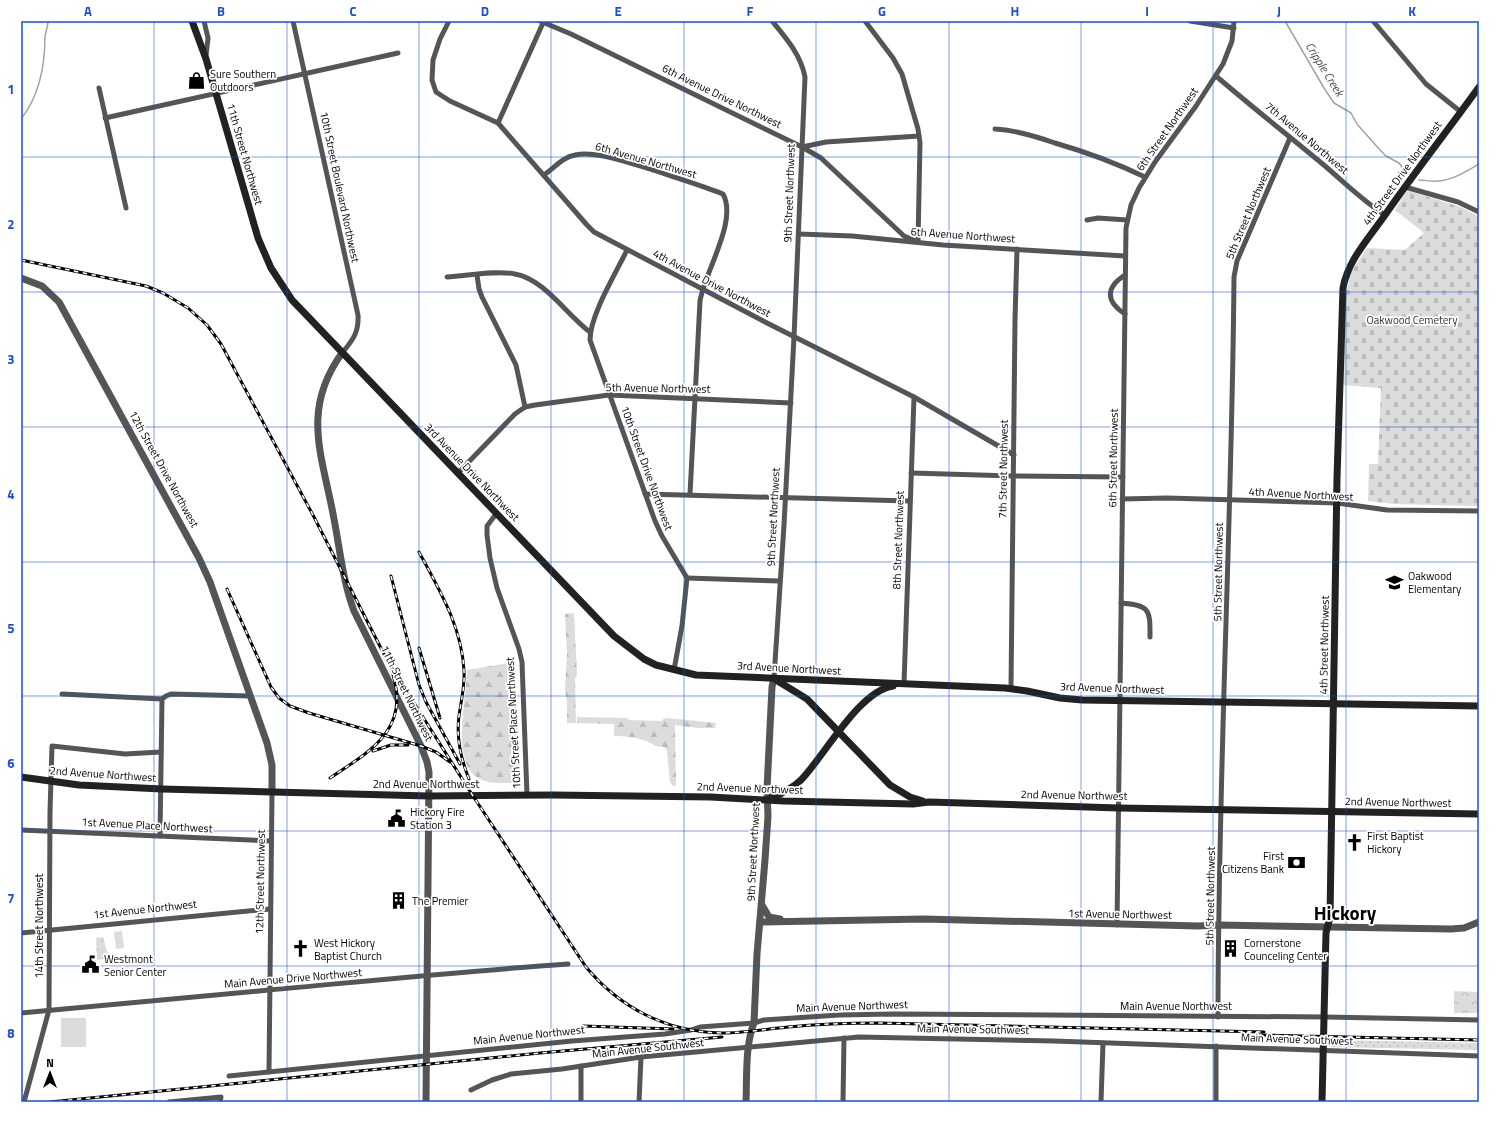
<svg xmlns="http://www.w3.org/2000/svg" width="1500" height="1123" viewBox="0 0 1500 1123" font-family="'Titillium Web',sans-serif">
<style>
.grass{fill:url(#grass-dots)}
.forest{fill:url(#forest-firs)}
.cemetery{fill:url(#cemetery-stones)}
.park{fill:url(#park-crowns)}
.garden{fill:#dcdcdc}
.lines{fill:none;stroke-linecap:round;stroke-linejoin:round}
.stream{stroke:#a3a3a3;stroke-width:1.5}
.minor{stroke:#555;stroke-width:5}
.tertiary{stroke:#555;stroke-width:7}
.secondary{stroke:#222;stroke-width:7}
.rail-casing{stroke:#000;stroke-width:3}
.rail{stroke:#fff;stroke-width:1.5;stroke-dasharray:4.5;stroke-linecap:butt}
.grid{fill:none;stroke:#1d4ed8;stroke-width:1;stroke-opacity:0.55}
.labels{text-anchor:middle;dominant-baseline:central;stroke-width:3.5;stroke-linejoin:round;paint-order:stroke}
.poi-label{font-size:11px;fill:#000;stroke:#fff;text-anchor:start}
.street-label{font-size:11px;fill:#000;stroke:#fff}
.park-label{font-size:11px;fill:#333;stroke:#fff}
.water-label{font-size:12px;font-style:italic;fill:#444;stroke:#fff}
.town-label{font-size:19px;font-weight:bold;fill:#000;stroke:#fff}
.neatline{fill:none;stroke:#1d4ed8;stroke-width:1.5}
.grid-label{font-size:13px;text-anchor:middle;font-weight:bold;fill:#1d4ed8}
</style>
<defs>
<pattern id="grass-dots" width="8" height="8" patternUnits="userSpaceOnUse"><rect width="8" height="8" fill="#dcdcdc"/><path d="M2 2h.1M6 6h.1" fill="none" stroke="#bbb" stroke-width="1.8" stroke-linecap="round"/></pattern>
<pattern id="forest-firs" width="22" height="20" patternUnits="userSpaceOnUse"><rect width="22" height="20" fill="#dcdcdc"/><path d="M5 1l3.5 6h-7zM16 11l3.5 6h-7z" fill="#bbb"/></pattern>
<pattern id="cemetery-stones" width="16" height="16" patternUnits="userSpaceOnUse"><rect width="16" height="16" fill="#dcdcdc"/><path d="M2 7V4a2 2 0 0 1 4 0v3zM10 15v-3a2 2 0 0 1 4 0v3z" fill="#bbb"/></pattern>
<pattern id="park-crowns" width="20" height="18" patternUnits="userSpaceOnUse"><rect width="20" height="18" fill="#dcdcdc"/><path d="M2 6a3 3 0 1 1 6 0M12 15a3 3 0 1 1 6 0" fill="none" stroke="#bbb"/></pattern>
</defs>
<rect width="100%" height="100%" fill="#fff"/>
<path class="grass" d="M1330 1040 1479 1043V1050L1332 1047Z"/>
<g class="forest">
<path d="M574 613 577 674 575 679 576 723H567V702L565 689 567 656 565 614Z"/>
<path d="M514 662 520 782C506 783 490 785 478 778 450 762 467 697 467 670Z"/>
<path d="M577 717 627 718 629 720 662 721 663 719 668 718 716 723 715 728H698L675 725 676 786H673L670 782 667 751 664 747C656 747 653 744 646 741 635 737 625 736 614 736V724L577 723Z"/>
</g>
<path class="cemetery" d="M1409 191 1461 207 1479 217V506L1394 504 1368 501 1369 464H1378L1381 388 1342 385 1345 299 1351 272 1367 248 1405 250 1424 233 1395 210 1406 192Z"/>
<g class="park">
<path d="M103 937 109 958 97 960 96 938Z"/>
<path d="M1454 991 1479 992V1013H1454Z"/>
</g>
<g class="garden">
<path d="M122 931 124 948 116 949 114 932Z"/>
<rect x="61" y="1018" width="25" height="29"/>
</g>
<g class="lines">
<g class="stream">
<path d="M1285 21 1324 88 1334 103 1351 113 1357 124 1380 150 1386 156 1399 163 1405 171"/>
<path d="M21 119C40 95 45 65 45 36 46 31 48 26 48 21"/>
<path d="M1419 180C1425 180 1432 182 1438 181 1453 180 1467 171 1479 164"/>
</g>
<g class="minor">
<path d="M204 21 208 38 206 56"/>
<path d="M293 21 358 315C359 332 353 340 342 353"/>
<path d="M449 21 440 39 433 60 432 80 436 92 450 101 498 123 587 225 594 232 767 323 914 397 1014 455"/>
<path d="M540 21 571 34 802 147 821 158 904 236 918 242 920 143 918 129 902 74 893 58 865 21"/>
<path d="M772 21C786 38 801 55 805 77L794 337 784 525 774 678"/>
<path d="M1190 21 1234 28"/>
<path d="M1373 21 1426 84 1461 112"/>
<path d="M1216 76C1252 107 1289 136 1325 166 1345 183 1363 201 1385 215"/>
<path d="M99 88 126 208"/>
<path d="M105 118 398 53"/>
<path d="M498 123 543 23"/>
<path d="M995 129C1016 130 1035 136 1055 143 1086 152 1116 163 1145 177"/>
<path d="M802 147 826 142 919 136"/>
<path d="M544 175C554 168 563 157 575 155 596 150 632 164 653 170 676 178 700 185 723 194 738 221 705 271 700 301L690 494"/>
<path d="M1405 187 1458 202 1479 212"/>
<path d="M1087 220 1098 218 1127 220"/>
<path d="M799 234 852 236 943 245 1125 256"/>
<path d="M627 250C616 273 590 315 590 340L655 521 662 536 687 578"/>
<path d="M477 275 479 289 482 297 516 365 525 407"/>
<path d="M447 277C467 276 496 270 515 274 544 279 567 315 590 332"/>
<path d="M1125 314C1105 301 1106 287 1125 275"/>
<path d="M458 473 515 414 525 407 535 405 609 395 791 403"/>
<path d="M911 473 1013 476 1123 477"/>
<path d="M645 494 910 501"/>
<path d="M1122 499 1167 498 1337 503 1387 510 1479 511"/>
<path d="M496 514 487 526V535L490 558 497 588 519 649 522 662 527 795"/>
<path d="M687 578 780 581"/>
<path d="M1121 603C1151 605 1150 611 1150 637"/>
<path d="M674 670 682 626 687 578"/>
<path d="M904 684 914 397"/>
<path d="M1011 688 1015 320 1017 249"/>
<path d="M62 694 162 699 166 696 171 694 250 696"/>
<path d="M21 830 271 841"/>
<path d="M160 836 162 699"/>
<path d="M1117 925 1126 228 1131 205 1139 188 1155 162 1196 106 1223 64 1232 41 1234 21"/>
<path d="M21 933 270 909"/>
<path d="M21 1013C103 1005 186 998 269 990 368 981 468 971 568 964"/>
<path d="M1218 1017C1218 770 1232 524 1234 277L1237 261 1290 138"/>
<path d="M269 1072 272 792"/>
<path d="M229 1076 572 1041 665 1034 691 1030 700 1027 754 1023 764 1020 839 1015 893 1014 1325 1017 1479 1020"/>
<path d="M471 1090 492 1080 511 1074 562 1069 641 1057 859 1037 1054 1041 1479 1056"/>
<path d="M24 1102 49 1010 50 812 52 746 125 754 161 752"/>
<path d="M169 1102 221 1097 220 1102"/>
<path d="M581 1102V1066"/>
<path d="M639 1102 641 1057"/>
<path d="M843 1102 844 1038"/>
<path d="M1101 1102 1103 1043"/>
<path d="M1216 1102V1046"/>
</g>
<g class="tertiary">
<path d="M21 278 42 286 59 302 199 558 210 582 267 743 272 765V792"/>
<path d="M342 353C300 411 323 457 334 519 340 550 343 582 354 611L421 746 427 762 429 772 426 1102"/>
<path d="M762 905 769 917 780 919"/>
<path d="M760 922 924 919 1198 926 1219 925 1451 929 1464 928 1479 922"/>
<path d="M746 1102C747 1078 745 1045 754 1023L757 954 765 860 768 816 767 789 772 687 774 678"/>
</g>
<g class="secondary">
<path d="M192 21 206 59 258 238 271 268 292 300 614 636 644 659 656 665 696 675 1005 688 1027 691 1060 698 1082 700 1479 706"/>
<path d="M776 680 807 699 890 785 910 797 923 801"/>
<path d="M21 777 79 785 162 789 429 796 553 795 711 797 784 801 913 804 929 802 1119 808 1479 814"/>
<path d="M769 799C781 794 792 789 801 780 825 755 859 691 893 686"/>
<path d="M1322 1102 1326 933 1330 917 1337 478 1343 288C1348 260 1369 238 1385 215 1415 172 1448 130 1479 87"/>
</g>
<defs>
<g id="rail">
<path d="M21 260 146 286 163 293 188 308 207 325 221 344 314 517 388 662 473 796 586 967C620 1008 667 1032 721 1033 743 1033 766 1029 788 1027 818 1024 849 1023 879 1023L1264 1032"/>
<path d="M419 552C439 589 462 627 464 671 465 686 461 701 459 716 456 738 461 759 469 779"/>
<path d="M391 576 419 685 426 702 460 764"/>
<path d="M227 589 271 687 279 698 290 706 309 713 421 746 436 752 450 762"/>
<path d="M419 648 440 718"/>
<path d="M373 751 391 745H408"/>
<path d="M330 778C369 752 410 730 393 675"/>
<path d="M583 1026 673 1029"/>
<path d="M1257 1035 1479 1040"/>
<path d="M50 1102 540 1053 722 1037"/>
</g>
</defs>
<use href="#rail" class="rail-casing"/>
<use href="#rail" class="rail"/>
</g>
<path class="grid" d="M154 21V1102M287 21V1102M419 21V1102M551 21V1102M684 21V1102M816 21V1102M949 21V1102M1081 21V1102M1213 21V1102M1346 21V1102M21 157H1479M21 292H1479M21 427H1479M21 562H1479M21 696H1479M21 831H1479M21 966H1479"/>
<defs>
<symbol id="shop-bare" viewBox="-9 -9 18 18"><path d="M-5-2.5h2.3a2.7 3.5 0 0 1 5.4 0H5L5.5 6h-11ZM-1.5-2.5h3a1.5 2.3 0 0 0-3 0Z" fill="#000" stroke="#fff" stroke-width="2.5" paint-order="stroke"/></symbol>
<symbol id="school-bare" viewBox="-9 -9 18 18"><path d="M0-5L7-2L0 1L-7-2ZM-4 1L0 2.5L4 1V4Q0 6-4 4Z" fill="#000" stroke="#fff" stroke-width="2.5" paint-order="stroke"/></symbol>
<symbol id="civic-bare" viewBox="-9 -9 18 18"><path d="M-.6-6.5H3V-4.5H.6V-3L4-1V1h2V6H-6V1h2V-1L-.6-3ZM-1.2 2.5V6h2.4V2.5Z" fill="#000" stroke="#fff" stroke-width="2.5" paint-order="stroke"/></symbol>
<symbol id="church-bare" viewBox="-9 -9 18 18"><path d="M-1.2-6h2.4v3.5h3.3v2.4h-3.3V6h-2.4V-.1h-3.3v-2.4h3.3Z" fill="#000" stroke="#fff" stroke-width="2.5" paint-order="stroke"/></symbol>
<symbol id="bank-bare" viewBox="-9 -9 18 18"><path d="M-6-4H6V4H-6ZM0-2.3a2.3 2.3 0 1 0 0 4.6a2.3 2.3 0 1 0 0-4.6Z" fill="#000" stroke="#fff" stroke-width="2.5" paint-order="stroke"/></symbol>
<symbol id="building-bare" viewBox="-9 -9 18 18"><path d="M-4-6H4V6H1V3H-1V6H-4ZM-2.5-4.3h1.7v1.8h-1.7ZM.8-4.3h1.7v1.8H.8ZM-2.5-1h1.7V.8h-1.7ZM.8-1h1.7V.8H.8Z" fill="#000" stroke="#fff" stroke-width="2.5" paint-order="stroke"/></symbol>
</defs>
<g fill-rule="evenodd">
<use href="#shop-bare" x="184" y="68" width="25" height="25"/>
<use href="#school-bare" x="1382" y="570" width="25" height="25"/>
<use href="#civic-bare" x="384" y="806" width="25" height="25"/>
<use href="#church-bare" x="1342" y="830" width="25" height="25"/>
<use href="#bank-bare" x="1284" y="850" width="25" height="25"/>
<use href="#building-bare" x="386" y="888" width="25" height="25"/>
<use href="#church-bare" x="288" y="936" width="25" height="25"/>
<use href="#building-bare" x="1218" y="936" width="25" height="25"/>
<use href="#civic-bare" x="78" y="952" width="25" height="25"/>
</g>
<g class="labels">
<g class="poi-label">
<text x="210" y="74">Sure Southern<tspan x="210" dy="13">Outdoors</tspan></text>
<text x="1408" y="576">Oakwood<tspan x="1408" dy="13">Elementary</tspan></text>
<text x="410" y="812">Hickory Fire<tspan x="410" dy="13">Station 3</tspan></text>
<text x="1367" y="836">First Baptist<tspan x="1367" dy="13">Hickory</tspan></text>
<text x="1284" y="856" text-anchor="end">First<tspan x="1284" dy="13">Citizens Bank</tspan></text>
<text x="412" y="901">The Premier</text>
<text x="314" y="943">West Hickory<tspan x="314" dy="13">Baptist Church</tspan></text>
<text x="1244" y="943">Cornerstone<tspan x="1244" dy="13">Counceling Center</tspan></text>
<text x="104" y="959">Westmont<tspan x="104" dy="13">Senior Center</tspan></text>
</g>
<g class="street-label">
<text transform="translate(722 96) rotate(26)">6th Avenue Drive Northwest</text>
<text transform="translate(1167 129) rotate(-55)">6th Street Northwest</text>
<text transform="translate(1307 138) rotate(40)">7th Avenue Northwest</text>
<text transform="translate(245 154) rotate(74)">11th Street Northwest</text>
<text transform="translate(646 160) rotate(16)">6th Avenue Northwest</text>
<text transform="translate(1402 173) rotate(-54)">4th Street Drive Northwest</text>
<text transform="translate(340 187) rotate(78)">10th Street Boulevard Northwest</text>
<text transform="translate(789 193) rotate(-88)">9th Street Northwest</text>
<text transform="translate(1248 213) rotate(-67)">5th Street Northwest</text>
<text transform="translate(963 235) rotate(4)">6th Avenue Northwest</text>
<text transform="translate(712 283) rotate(28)">4th Avenue Drive Northwest</text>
<text transform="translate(658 388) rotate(1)">5th Avenue Northwest</text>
<text transform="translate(1113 458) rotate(-89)">6th Street Northwest</text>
<text transform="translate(647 468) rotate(70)">10th Street Drive Northwest</text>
<text transform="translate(164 469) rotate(61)">12th Street Drive Northwest</text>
<text transform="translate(1003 469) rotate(-89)">7th Street Northwest</text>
<text transform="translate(472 472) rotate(46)">3rd Avenue Drive Northwest</text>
<text transform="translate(1301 494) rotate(3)">4th Avenue Northwest</text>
<text transform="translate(773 517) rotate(-87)">9th Street Northwest</text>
<text transform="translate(898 540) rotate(-88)">8th Street Northwest</text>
<text transform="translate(1218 572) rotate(-89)">5th Street Northwest</text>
<text transform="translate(1324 645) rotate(-89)">4th Street Northwest</text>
<text transform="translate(789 668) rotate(3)">3rd Avenue Northwest</text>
<text transform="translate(1112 688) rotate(2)">3rd Avenue Northwest</text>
<text transform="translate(407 693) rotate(64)">11th Street Northwest</text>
<text transform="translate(513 723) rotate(-93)">10th Street Place Northwest</text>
<text transform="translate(103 774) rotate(4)">2nd Avenue Northwest</text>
<text x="426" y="784">2nd Avenue Northwest</text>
<text transform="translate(750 788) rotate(2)">2nd Avenue Northwest</text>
<text transform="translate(1074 795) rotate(1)">2nd Avenue Northwest</text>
<text transform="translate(1398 802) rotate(1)">2nd Avenue Northwest</text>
<text transform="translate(147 825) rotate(3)">1st Avenue Place Northwest</text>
<text transform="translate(753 852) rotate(-87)">9th Street Northwest</text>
<text transform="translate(260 882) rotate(-89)">12th Street Northwest</text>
<text transform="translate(1210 896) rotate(-89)">5th Street Northwest</text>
<text transform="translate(145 909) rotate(-6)">1st Avenue Northwest</text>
<text transform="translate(1120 914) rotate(1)">1st Avenue Northwest</text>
<text transform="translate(39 926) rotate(-90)">14th Street Northwest</text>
<text transform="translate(293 978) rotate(-5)">Main Avenue Drive Northwest</text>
<text transform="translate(852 1006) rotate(-2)">Main Avenue Northwest</text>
<text x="1176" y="1006">Main Avenue Northwest</text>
<text transform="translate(973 1029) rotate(1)">Main Avenue Southwest</text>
<text transform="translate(529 1035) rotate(-6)">Main Avenue Northwest</text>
<text transform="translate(1297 1039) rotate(2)">Main Avenue Southwest</text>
<text transform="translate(648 1048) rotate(-6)">Main Avenue Southwest</text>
</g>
<g class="park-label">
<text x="1412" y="320">Oakwood Cemetery</text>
</g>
<g class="water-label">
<text transform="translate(1325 69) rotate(58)">Cripple Creek</text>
</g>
<g class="town-label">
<text x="1345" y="912">Hickory</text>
</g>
</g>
<rect width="1500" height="1123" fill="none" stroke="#ffffff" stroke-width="44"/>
<g transform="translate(50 1073)" stroke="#ffffff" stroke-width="3" paint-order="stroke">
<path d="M0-3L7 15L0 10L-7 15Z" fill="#000000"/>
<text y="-6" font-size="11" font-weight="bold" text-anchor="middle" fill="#000000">N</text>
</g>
<rect x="22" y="22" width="1456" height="1079" class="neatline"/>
<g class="grid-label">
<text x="88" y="16">A</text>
<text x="221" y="16">B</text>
<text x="353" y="16">C</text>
<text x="485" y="16">D</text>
<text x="618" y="16">E</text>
<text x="750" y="16">F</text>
<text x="882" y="16">G</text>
<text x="1015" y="16">H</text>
<text x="1147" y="16">I</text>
<text x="1279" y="16">J</text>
<text x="1412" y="16">K</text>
<text x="11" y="94">1</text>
<text x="11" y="229">2</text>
<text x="11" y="364">3</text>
<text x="11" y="499">4</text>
<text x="11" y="633">5</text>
<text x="11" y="768">6</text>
<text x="11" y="903">7</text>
<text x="11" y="1038">8</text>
</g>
</svg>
